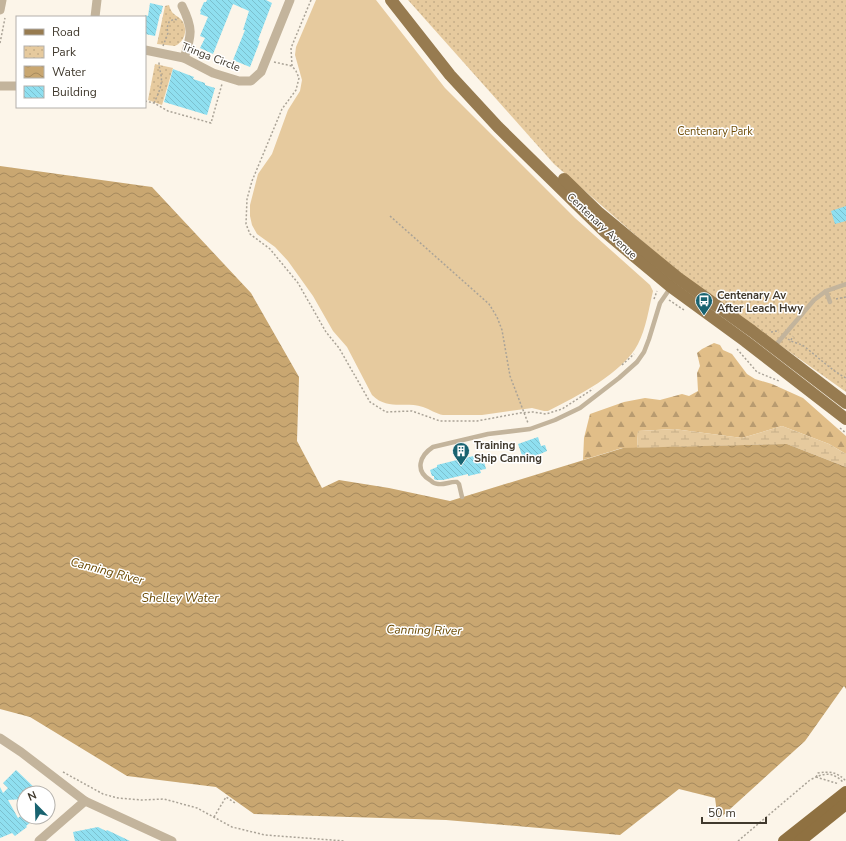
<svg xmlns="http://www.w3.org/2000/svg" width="846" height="841" viewBox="0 0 846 841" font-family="'Nunito Sans',sans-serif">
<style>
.grass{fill:#e6ca9e}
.forest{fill:url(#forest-firs)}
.wetland{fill:url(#wetland-marsh)}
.park{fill:url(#park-dots)}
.water{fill:url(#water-waves)}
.building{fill:url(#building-back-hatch)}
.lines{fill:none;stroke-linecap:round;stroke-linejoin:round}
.path{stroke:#aaa397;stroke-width:1.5;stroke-dasharray:2 2;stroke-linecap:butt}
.service{stroke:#c3b49c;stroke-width:4.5}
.minor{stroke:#c3b49c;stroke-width:9}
.primary{stroke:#977b50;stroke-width:12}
.trunk{stroke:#8f7141;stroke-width:12}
.labels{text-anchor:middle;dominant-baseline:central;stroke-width:3;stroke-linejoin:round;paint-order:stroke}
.street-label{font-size:11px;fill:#40392d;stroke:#fff}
.park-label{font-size:11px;fill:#704e0a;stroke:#fff}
.poi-label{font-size:11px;font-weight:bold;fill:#40392d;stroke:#fff;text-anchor:start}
.water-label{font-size:12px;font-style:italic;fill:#6b4a03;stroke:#fff}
</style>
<defs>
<pattern id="forest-firs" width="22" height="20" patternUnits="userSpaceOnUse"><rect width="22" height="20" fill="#e1be88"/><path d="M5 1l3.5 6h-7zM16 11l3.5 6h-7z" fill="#b89b70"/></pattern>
<pattern id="wetland-marsh" width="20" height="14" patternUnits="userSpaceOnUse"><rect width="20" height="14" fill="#e6ca9e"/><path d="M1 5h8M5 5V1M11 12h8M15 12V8" fill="none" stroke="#c6ae88"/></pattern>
<pattern id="park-dots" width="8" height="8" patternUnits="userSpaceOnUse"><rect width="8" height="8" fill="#e6ca9e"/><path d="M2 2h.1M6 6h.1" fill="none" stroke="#c6ae88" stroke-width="1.8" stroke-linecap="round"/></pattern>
<pattern id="water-waves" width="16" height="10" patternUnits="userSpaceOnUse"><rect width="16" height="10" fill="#c9a771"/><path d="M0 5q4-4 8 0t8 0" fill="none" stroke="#a5895d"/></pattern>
<pattern id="building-back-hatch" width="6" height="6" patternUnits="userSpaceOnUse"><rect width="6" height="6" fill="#8fdff0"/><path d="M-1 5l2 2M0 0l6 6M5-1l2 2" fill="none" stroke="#7cc0ce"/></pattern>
</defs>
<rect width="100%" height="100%" fill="#fcf5e9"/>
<path class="grass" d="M316 0H376L445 88 575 218 650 285 653 291C649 308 646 329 638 344 623 373 576 397 548 411H544L532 408 482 415H443C436 414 430 409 423 407 404 401 388 411 372 395L347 347 333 331 313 296 288 261 275 247 257 234 252 225 250 216V205L258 174 272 154 288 110 300 91 302 80 295 55 296 47Z"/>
<path class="forest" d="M714 343 720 345 723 350 732 354 747 374 755 379 772 384 803 398 846 436V454L829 444 782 426 742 438 674 429 638 431 637 448H622L583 460 584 438 590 414 624 402 645 398 660 400 682 394 689 396 698 391 697 373 700 366 697 353 702 349Z"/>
<path class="wetland" d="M782 426 829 444 846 454V467L787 444 637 448 638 431 674 429 742 438Z"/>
<g class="park">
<path d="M408 0H846V392L680 274 554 164Z"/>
<path d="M169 5C172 17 178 14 183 22 188 31 184 42 175 46L157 44 165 6Z"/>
<path d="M155 64 173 68 162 105 148 100Z"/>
</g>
<path class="water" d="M0 166 152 187 251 293 299 377 297 441 322 488 339 480 389 488 450 501 623 448 787 444 846 467V689L844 686 805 741 718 820 715 798 679 789 620 835 446 820 254 814 216 787 127 776 30 717 0 709Z"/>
<g class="building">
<path d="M207 0H266L272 3 258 40 260 41 250 67 233 60 245 30H243L249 11 233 4 213 54 200 48 205 38 200 36 208 17 200 14 201 12 200 11 204 2H206Z"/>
<path d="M150 3 163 6 161 14H160L155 36 145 34V15L148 16Z"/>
<path d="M173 69 194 77 193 79 205 83V85L215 88 207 115 164 102Z"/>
<path d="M846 206V221L835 224 831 211Z"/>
<path d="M538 437 541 446 545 445 547 451 524 461 518 444Z"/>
<path d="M463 450 465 458 482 454 486 469 480 470 481 473 468 476V474L443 480H436L434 479V476H432L430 470 437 467V465L457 460 455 452Z"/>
<path d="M16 770 40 793H24V799L8 800 18 818 24 813V817H37L26 826 27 827 15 836 12 833 0 838V787L3 793 8 788 3 783Z"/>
<path d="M98 827 106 831 107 830 130 841H75L73 832Z"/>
</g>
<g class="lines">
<g class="path">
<path d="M311 0 291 48 292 66 296 71 299 78 296 90 282 109 252 181 247 199 246 224 250 234 270 249 298 283 326 332 339 348 370 402 386 412 412 411 440 421H477L520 413 533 412 546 414 562 409 593 389"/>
<path d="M0 43 5 18"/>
<path d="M163 46 168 33 167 28 169 22 174 19 178 20"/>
<path d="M274 62 292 66"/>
<path d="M145 101 154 103 168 111 211 123 222 84"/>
<path d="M154 103C158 94 163 85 161 75 160 70 159 67 159 62"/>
<path d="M390 216 489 304 497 317 502 330 510 376 528 423"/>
<path d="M654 299 657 291"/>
<path d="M836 299 846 297"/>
<path d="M669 300 684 310"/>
<path d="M771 332 777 331 779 332"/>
<path d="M788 339C793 343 800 343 805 347 819 358 831 370 846 378"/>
<path d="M791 340 793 336"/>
<path d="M737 349 757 372 779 381"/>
<path d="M622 365 634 354"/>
<path d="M840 428 846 433"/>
<path d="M63 772 103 794 118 798 142 800 164 799 197 808 232 827 265 835 345 841"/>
<path d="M816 777 818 773C830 771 837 772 846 781"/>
<path d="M816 777 839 784"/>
<path d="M214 817 226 797 235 803"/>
<path d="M738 841 810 780C823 773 832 771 843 782"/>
</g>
<g class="service">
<path d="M826 291 830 302"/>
<path d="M774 347 814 300 826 291 846 284"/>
<path d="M462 497 459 484 457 482C451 481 445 485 438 484 435 484 432 482 430 480 415 471 419 456 433 447L488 434 530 429 555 420 580 408 619 378 637 362 644 352 649 339 660 303 671 287"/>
</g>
<g class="minor">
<path d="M182 6C193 28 192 35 184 58"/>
<path d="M0 10 2 0"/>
<path d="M95 17 97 0"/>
<path d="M145 50 184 58 213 73 239 81H251L261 72 290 0"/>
<path d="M0 86H17"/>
<path d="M0 738 21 752 85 801 172 841"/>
<path d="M39 841 85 801"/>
</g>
<g class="primary">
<path d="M391 0 450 75 498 127 605 232 671 287 745 341 846 419"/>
<path d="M564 179 599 213 678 278 752 331 846 403"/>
</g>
<g class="trunk">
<path d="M784 841 846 792"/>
<path d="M800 841 846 804"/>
</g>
</g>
<defs>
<symbol id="bus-pin" viewBox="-11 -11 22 30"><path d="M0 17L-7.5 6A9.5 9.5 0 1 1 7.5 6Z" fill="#196370" stroke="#fff"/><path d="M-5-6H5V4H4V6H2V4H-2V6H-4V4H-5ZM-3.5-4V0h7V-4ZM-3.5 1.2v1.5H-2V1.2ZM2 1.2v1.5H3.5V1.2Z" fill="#fff"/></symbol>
<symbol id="building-pin" viewBox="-11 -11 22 30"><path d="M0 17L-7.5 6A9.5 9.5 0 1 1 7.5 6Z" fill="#196370" stroke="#fff"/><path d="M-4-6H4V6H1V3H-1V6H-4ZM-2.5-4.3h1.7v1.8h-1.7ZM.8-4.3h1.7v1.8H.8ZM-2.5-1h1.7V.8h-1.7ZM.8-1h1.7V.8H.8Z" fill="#fff"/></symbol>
</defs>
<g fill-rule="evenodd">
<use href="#bus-pin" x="694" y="291" width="20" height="27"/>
<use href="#building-pin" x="451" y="441" width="20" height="27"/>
</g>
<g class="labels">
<g class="street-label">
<text transform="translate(211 57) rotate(21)">Tringa Circle</text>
<text transform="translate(602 226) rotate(43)">Centenary Avenue</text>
</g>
<g class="park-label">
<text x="715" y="131">Centenary Park</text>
</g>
<g class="poi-label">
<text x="717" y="295">Centenary Av<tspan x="717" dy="13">After Leach Hwy</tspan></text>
<text x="474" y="445">Training<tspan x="474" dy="13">Ship Canning</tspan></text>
</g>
<g class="water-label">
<text transform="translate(107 571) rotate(15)">Canning River</text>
<text x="180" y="598">Shelley Water</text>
<text transform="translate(424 630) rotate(1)">Canning River</text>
</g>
</g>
<rect x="16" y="16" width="130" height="92" fill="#ffffff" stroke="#b3b0ab"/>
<rect x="24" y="29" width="20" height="6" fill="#977b50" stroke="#b3b0ab"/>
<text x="52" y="36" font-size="12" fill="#40392d">Road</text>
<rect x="24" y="46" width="20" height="12" fill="url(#park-dots)" stroke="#b3b0ab"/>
<text x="52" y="56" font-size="12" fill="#40392d">Park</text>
<rect x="24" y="66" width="20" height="12" fill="url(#water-waves)" stroke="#b3b0ab"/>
<text x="52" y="76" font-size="12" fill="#40392d">Water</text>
<rect x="24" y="86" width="20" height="12" fill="url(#building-back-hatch)" stroke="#b3b0ab"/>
<text x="52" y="96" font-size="12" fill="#40392d">Building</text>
<g transform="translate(36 805) rotate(337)"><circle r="19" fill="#ffffff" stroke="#b3b0ab"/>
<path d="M0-3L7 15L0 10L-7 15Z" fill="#196370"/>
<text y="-6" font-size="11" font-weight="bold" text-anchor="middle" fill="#40392d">N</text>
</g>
<path d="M702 817v6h64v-6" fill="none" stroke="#40392d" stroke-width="2"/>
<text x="708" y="817" font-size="12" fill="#40392d" stroke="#ffffff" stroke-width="3" paint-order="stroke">50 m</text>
</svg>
